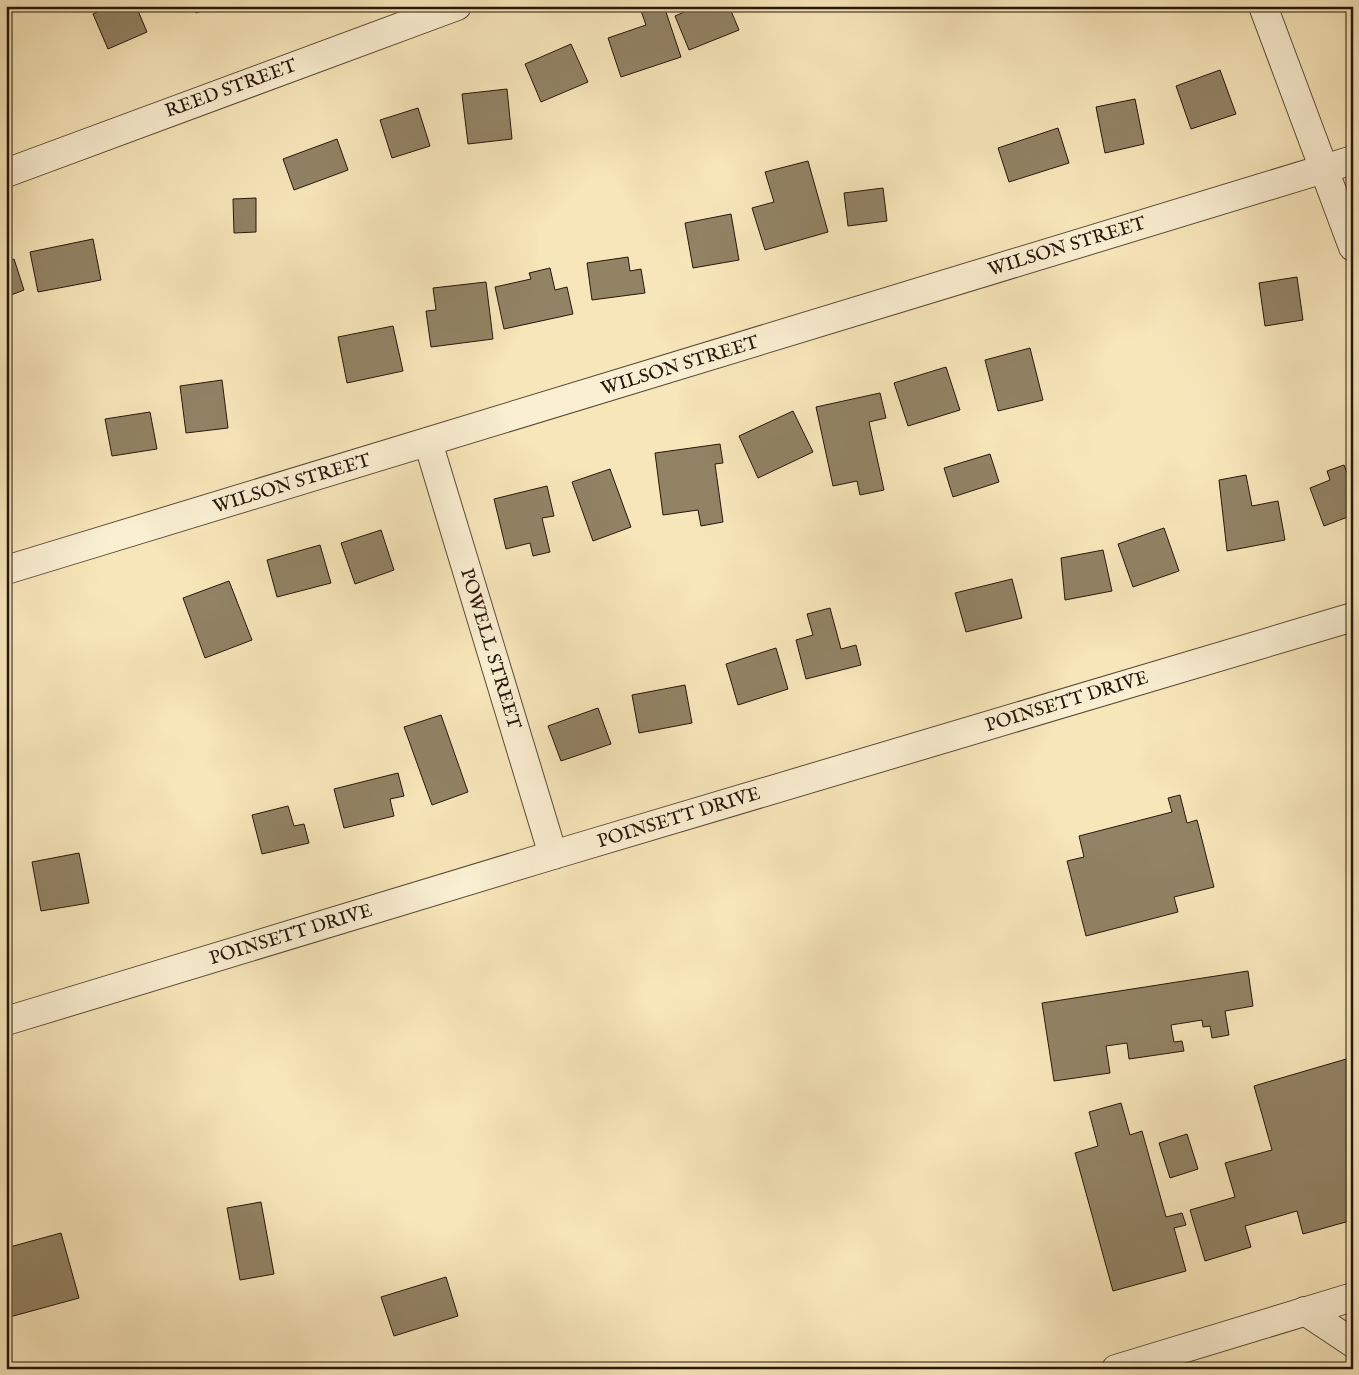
<svg xmlns="http://www.w3.org/2000/svg" width="1359" height="1375" viewBox="0 0 1359 1375" font-family="'IM FELL English',serif">
<style>
.building{fill:#928365;stroke:#251709}
.lines{fill:none;stroke-linecap:round;stroke-linejoin:round}
.minor-casing{stroke:#5a4b35;stroke-width:30}
.minor{stroke:#faefd2;stroke-width:28}
.labels{text-anchor:middle;dominant-baseline:central;stroke-width:4.5;stroke-linejoin:round;paint-order:stroke}
.street-label{font-size:19px;fill:#251709;stroke:#faefd2}
</style>
<rect width="100%" height="100%" fill="#f7e6ba"/>
<filter id="stains"><feTurbulence type="fractalNoise" baseFrequency=".004" numOctaves="4"/><feColorMatrix values="0 0 0 0 .2 0 0 0 0 .09 0 0 0 0 .02 0 0 0 .5 -.17"/></filter>
<radialGradient id="worn" r=".72"><stop offset=".6" stop-color="#630" stop-opacity="0"/><stop offset="1" stop-color="#630" stop-opacity=".3"/></radialGradient>
<g class="building">
<path d="M111 6H136L147 32 108 49 93 14Z"/>
<path d="M194 6H217L196 13Z"/>
<path d="M657 6H664L681 57 621 77 608 38 646 25 641 11Z"/>
<path d="M698 6H729L739 30 689 50 675 16Z"/>
<path d="M571 44 588 82 541 102 525 64Z"/>
<path d="M1220 70 1236 114 1191 129 1176 86Z"/>
<path d="M507 89 512 139 468 144 462 94Z"/>
<path d="M1135 99 1144 144 1105 153 1096 107Z"/>
<path d="M418 108 430 146 392 158 380 120Z"/>
<path d="M1058 128 1069 163 1009 182 998 148Z"/>
<path d="M337 139 348 170 294 190 283 159Z"/>
<path d="M808 161 828 232 765 250 752 208 774 202 765 172Z"/>
<path d="M883 188 887 221 848 226 844 193Z"/>
<path d="M256 198V232L234 233 233 199Z"/>
<path d="M731 214 739 260 693 268 685 223Z"/>
<path d="M93 239 101 280 38 292 30 252Z"/>
<path d="M628 257 630 271 641 269 645 293 592 300 587 263Z"/>
<path d="M14 259 24 290 6 297V262Z"/>
<path d="M550 268 555 290 567 287 573 314 504 329 495 287 531 279 529 273Z"/>
<path d="M1297 277 1303 320 1265 326 1259 283Z"/>
<path d="M486 282 493 339 431 347 426 311 436 310 433 288Z"/>
<path d="M393 326 403 371 347 383 338 337Z"/>
<path d="M1030 348 1043 400 998 411 985 360Z"/>
<path d="M946 367 960 410 908 426 894 383Z"/>
<path d="M222 380 228 428 186 433 180 386Z"/>
<path d="M880 393 886 418 869 422 884 490 860 495 857 481 833 486 816 407Z"/>
<path d="M793 411 813 452 758 478 739 436Z"/>
<path d="M150 412 157 449 112 456 105 419Z"/>
<path d="M720 444 723 463 715 464 723 522 701 526 698 510 663 515 655 453Z"/>
<path d="M990 454 999 482 953 497 944 468Z"/>
<path d="M1344 465 1353 488V515L1324 526 1310 488 1330 480 1327 471Z"/>
<path d="M610 469 631 527 593 541 572 482Z"/>
<path d="M1246 475 1252 506 1278 501 1285 540 1227 551 1219 480Z"/>
<path d="M547 486 554 516 542 518 550 552 533 556 530 543 506 549 494 499Z"/>
<path d="M1164 528 1179 571 1133 587 1118 544Z"/>
<path d="M381 530 394 570 355 584 341 543Z"/>
<path d="M320 545 331 583 277 597 267 560Z"/>
<path d="M1103 550 1112 591 1065 600 1061 558Z"/>
<path d="M1012 579 1022 618 966 632 955 593Z"/>
<path d="M229 581 252 640 205 658 183 598Z"/>
<path d="M830 608 841 649 856 645 861 665 806 679 796 640 813 635 807 614Z"/>
<path d="M776 648 788 689 738 705 726 664Z"/>
<path d="M685 685 692 723 639 733 632 695Z"/>
<path d="M598 708 611 744 561 761 548 726Z"/>
<path d="M441 715 468 792 432 805 404 727Z"/>
<path d="M398 773 404 796 390 799 394 816 344 828 334 789Z"/>
<path d="M1180 795 1187 823 1197 820 1214 887 1174 897 1178 912 1086 936 1067 861 1084 857 1079 836 1172 812 1168 798Z"/>
<path d="M288 806 294 826 304 824 309 843 262 854 252 815Z"/>
<path d="M79 853 89 903 41 911 32 862Z"/>
<path d="M1248 971 1253 1006 1225 1011 1229 1035 1212 1038 1210 1026 1203 1027 1202 1020 1171 1025 1174 1042 1182 1041 1184 1051 1129 1059 1127 1043 1106 1046 1110 1073 1054 1081 1042 1003Z"/>
<path d="M1353 1057V1220L1303 1234 1297 1211 1245 1226 1251 1247 1205 1261 1190 1210 1235 1197 1225 1163 1272 1150 1254 1086Z"/>
<path d="M1121 1103 1130 1135 1142 1131 1166 1217 1182 1213 1186 1225 1174 1228 1186 1271 1113 1291 1075 1153 1098 1146 1089 1112Z"/>
<path d="M1187 1134 1198 1169 1170 1178 1159 1143Z"/>
<path d="M261 1202 274 1274 240 1280 227 1208Z"/>
<path d="M61 1233 79 1298 6 1318V1248Z"/>
<path d="M446 1277 458 1316 394 1336 381 1297Z"/>
</g>
<g class="lines">
<defs>
<g id="minor">
<path d="M1263 6 1353 247"/>
<path d="M6 173 457 6"/>
<path d="M428 442 553 855"/>
<path d="M6 570 1353 160"/>
<path d="M6 1021 553 855 1353 617"/>
<path d="M1305 1311 1353 1343"/>
<path d="M1116 1369 1353 1297"/>
</g>
</defs>
<use href="#minor" class="minor-casing"/>
<use href="#minor" class="minor"/>
</g>
<g class="labels">
<g class="street-label">
<text transform="translate(231 89) rotate(-20)">REED STREET</text>
<text transform="translate(1067 247) rotate(-17)">WILSON STREET</text>
<text transform="translate(680 366) rotate(-17)">WILSON STREET</text>
<text transform="translate(292 484) rotate(-17)">WILSON STREET</text>
<text transform="translate(490 649) rotate(73)">POWELL STREET</text>
<text transform="translate(1067 702) rotate(-17)">POINSETT DRIVE</text>
<text transform="translate(679 818) rotate(-17)">POINSETT DRIVE</text>
<text transform="translate(291 935) rotate(-17)">POINSETT DRIVE</text>
</g>
</g>
<rect width="1359" height="1375" fill="none" stroke="#f7e6ba" stroke-width="25"/>
<rect x="8" y="8" width="1344" height="1360" fill="none" stroke="#251709" stroke-width="2.5"/>
<rect x="12" y="12" width="1334" height="1350" fill="none" stroke="#251709"/>
<rect width="100%" height="100%" filter="url(#stains)"/>
<rect width="100%" height="100%" fill="url(#worn)"/>
</svg>
